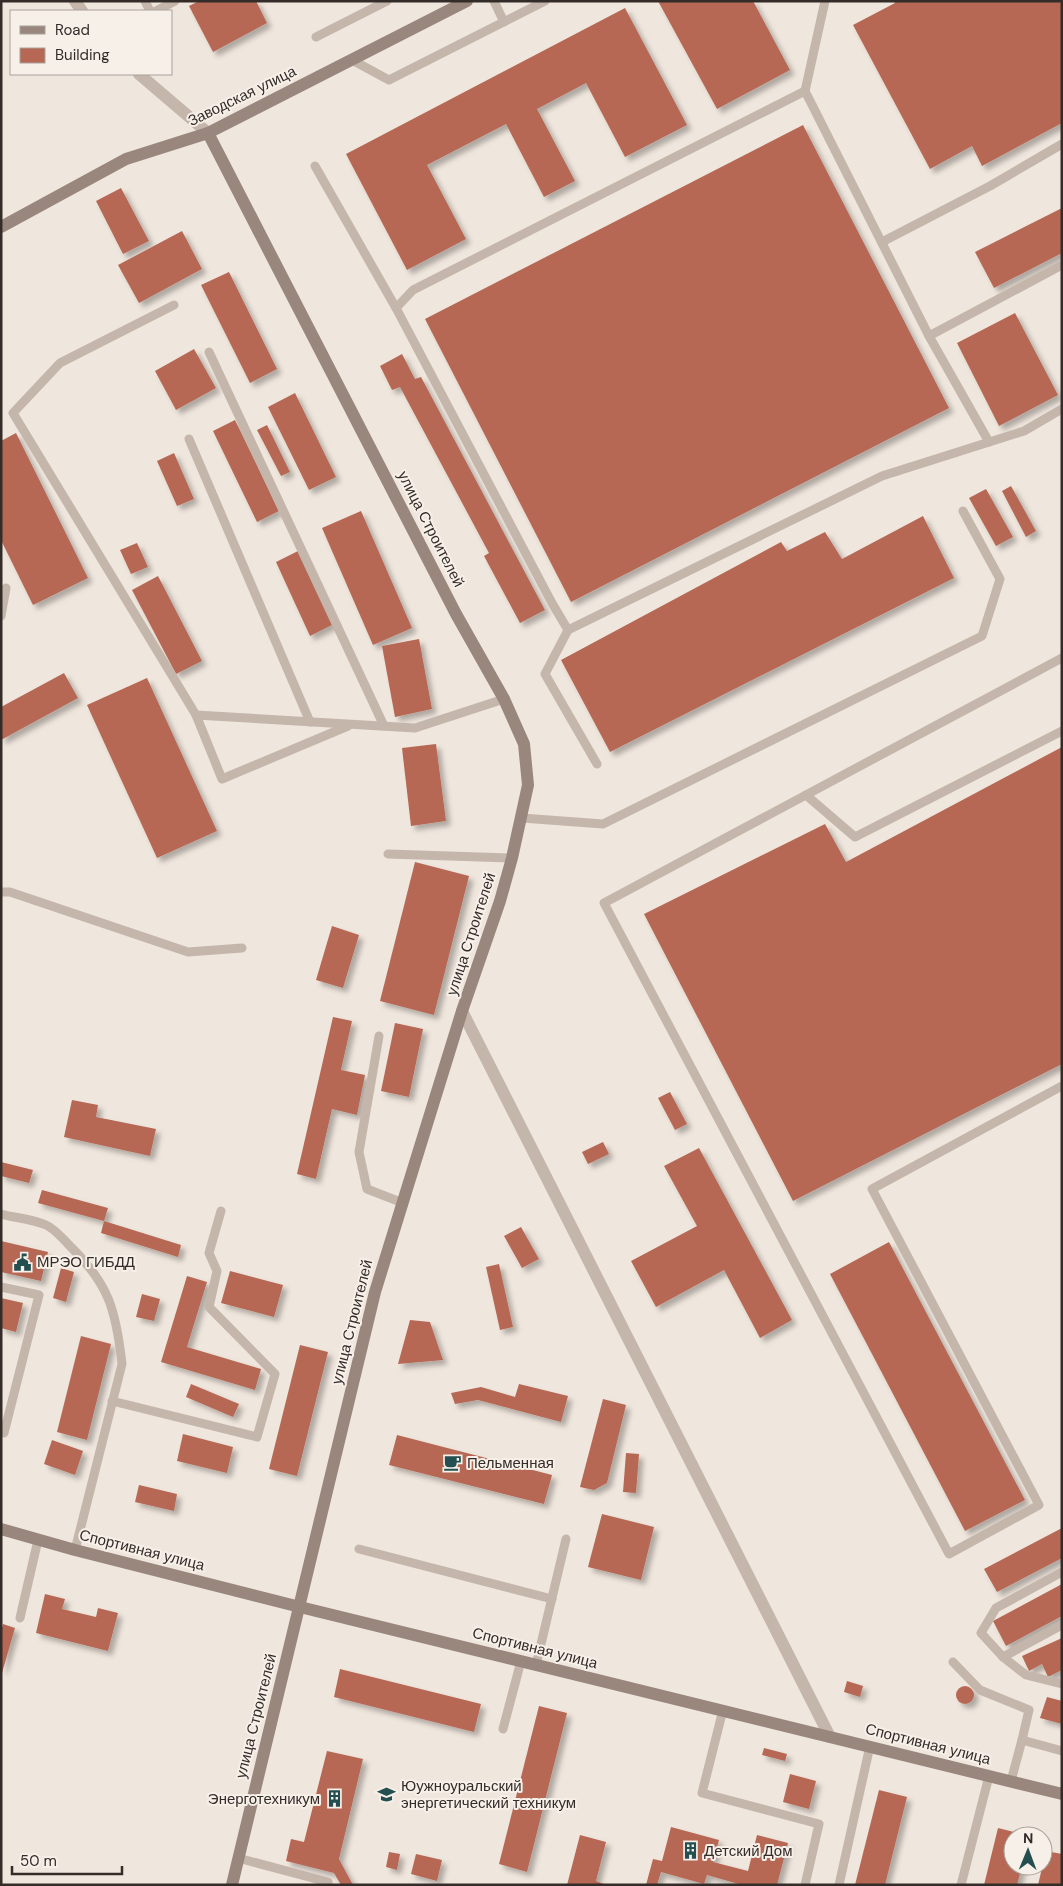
<svg xmlns="http://www.w3.org/2000/svg" width="1063" height="1886" viewBox="0 0 1063 1886" font-family="'DM Sans',sans-serif">
<style>
.building{fill:#b66854;filter:url(#shadow)}
.lines{fill:none;stroke-linecap:round;stroke-linejoin:round}
.lane{stroke:#c5b6ab;stroke-width:9}
.street{stroke:#c5b6ab;stroke-width:12}
.secondary{stroke:#99867c;stroke-width:12}
.labels{text-anchor:middle;dominant-baseline:central;stroke-width:4;stroke-linejoin:round;paint-order:stroke}
.street-label{font-size:15px;fill:#342c29;stroke:#f7f0e9}
.poi-label{font-size:15px;fill:#342c29;stroke:#f7f0e9;text-anchor:start}
</style>
<defs>
<filter id="shadow"><feDropShadow dx="4.5" dy="4.5" stdDeviation="2.5" flood-color="#0004"/></filter>
</defs>
<rect width="100%" height="100%" fill="#efe6dd"/>
<g class="building">
<path d="M199 1H256L267 23 213 52 189 6Z"/>
<path d="M658 1H753L790 70 717 109Z"/>
<path d="M894 1H1062V123L982 166 972 146 930 169 853 25 895 3Z"/>
<path d="M625 8 687 125 625 157 586 83 537 109 575 181 544 197 506 124 427 165 466 239 407 270 346 154Z"/>
<path d="M803 125 949 408 571 602 425 319Z"/>
<path d="M121 188 149 241 123 254 96 201Z"/>
<path d="M1062 208V253L994 288 975 252Z"/>
<path d="M182 231 202 269 139 303 118 265Z"/>
<path d="M229 272 277 369 250 383 201 285Z"/>
<path d="M1015 313 1058 395 999 426 957 343Z"/>
<path d="M194 349 216 388 176 410 155 371Z"/>
<path d="M402 354 415 379 421 377 545 610 520 623 484 556 489 553 400 387 392 390 380 366Z"/>
<path d="M295 393 336 477 309 490 268 407Z"/>
<path d="M235 420 279 511 257 522 213 431Z"/>
<path d="M267 425 290 472 281 476 257 430Z"/>
<path d="M16 433 88 578 33 605 1 540V441Z"/>
<path d="M174 453 194 499 177 506 157 461Z"/>
<path d="M1011 486 1036 531 1026 537 1002 491Z"/>
<path d="M986 489 1013 537 996 546 969 498Z"/>
<path d="M361 511 412 628 373 645 322 528Z"/>
<path d="M923 516 954 578 610 752 561 660 781 542 787 551 825 532 842 559Z"/>
<path d="M137 543 148 567 131 574 120 550Z"/>
<path d="M300 550 334 624 310 636 276 562Z"/>
<path d="M158 576 202 661 176 674 132 590Z"/>
<path d="M419 639 432 709 395 717 382 646Z"/>
<path d="M64 673 78 698 1 740V707Z"/>
<path d="M147 678 217 831 157 858 87 705Z"/>
<path d="M436 744 446 821 411 826 402 748Z"/>
<path d="M1062 747V1064L793 1201 644 914 825 824 846 862Z"/>
<path d="M415 862 469 876 434 1015 380 1001Z"/>
<path d="M332 926 359 935 343 988 316 980Z"/>
<path d="M333 1017 352 1021 341 1070 365 1075 357 1115 332 1109 316 1179 297 1174Z"/>
<path d="M395 1023 423 1029 409 1097 381 1091Z"/>
<path d="M670 1092 687 1124 675 1130 658 1098Z"/>
<path d="M72 1100 98 1105 96 1117 156 1129 150 1156 64 1137Z"/>
<path d="M603 1142 609 1154 588 1164 582 1152Z"/>
<path d="M699 1148 792 1320 760 1338 724 1270 656 1307 631 1261 697 1226 664 1166Z"/>
<path d="M1 1162 33 1170 29 1183 1 1176Z"/>
<path d="M42 1190 108 1208 104 1221 38 1203Z"/>
<path d="M104 1221 181 1245 178 1257 101 1233Z"/>
<path d="M521 1227 539 1259 522 1268 504 1236Z"/>
<path d="M1 1241 48 1252 41 1281 1 1272Z"/>
<path d="M889 1242 1025 1500 965 1531 830 1274Z"/>
<path d="M499 1264 513 1327 500 1330 486 1267Z"/>
<path d="M61 1268 74 1272 66 1302 53 1298Z"/>
<path d="M230 1271 283 1285 274 1317 221 1303Z"/>
<path d="M187 1276 207 1282 187 1347 261 1369 255 1390 161 1362Z"/>
<path d="M142 1294 160 1299 154 1321 136 1317Z"/>
<path d="M1 1298 23 1303 16 1332 1 1328Z"/>
<path d="M410 1320 430 1322 443 1360 398 1364Z"/>
<path d="M81 1336 111 1344 87 1440 57 1432Z"/>
<path d="M300 1345 328 1352 297 1476 269 1469Z"/>
<path d="M191 1384 239 1404 233 1417 186 1397Z"/>
<path d="M519 1384 568 1396 561 1422 478 1400 455 1404 451 1393 481 1387 515 1397Z"/>
<path d="M603 1399 626 1405 607 1483 594 1490 580 1487Z"/>
<path d="M183 1434 233 1447 227 1473 177 1461Z"/>
<path d="M397 1435 552 1475 544 1504 389 1465Z"/>
<path d="M52 1440 83 1451 75 1475 44 1464Z"/>
<path d="M626 1453 639 1454 636 1493 623 1492Z"/>
<path d="M139 1485 177 1494 174 1511 135 1502Z"/>
<path d="M602 1514 654 1527 641 1580 588 1567Z"/>
<path d="M1062 1528V1558L997 1592 984 1569Z"/>
<path d="M1062 1584V1616L1006 1646 993 1621Z"/>
<path d="M45 1594 65 1599 62 1609 96 1617 98 1608 118 1613 108 1651 36 1633Z"/>
<path d="M3 1624 15 1628 2 1673 1 1631Z"/>
<path d="M1062 1638V1670L1048 1677 1042 1664 1029 1671 1022 1656Z"/>
<path d="M340 1669 481 1704 474 1732 334 1697Z"/>
<path d="M847 1681 863 1686 860 1697 844 1692Z"/>
<circle cx="965" cy="1695" r="9"/>
<path d="M1047 1697 1062 1701V1724L1040 1718Z"/>
<path d="M539 1706 567 1713 527 1872 499 1864Z"/>
<path d="M764 1748 787 1754 785 1761 762 1755Z"/>
<path d="M327 1751 363 1759 339 1859 353 1885H341L334 1873 286 1861 291 1839 304 1842Z"/>
<path d="M790 1774 816 1781 809 1809 783 1802Z"/>
<path d="M879 1790 907 1797 885 1885H855Z"/>
<path d="M671 1827 719 1840 713 1862 748 1871 757 1835 788 1843 777 1885H742L707 1875 704 1884 661 1872 657 1885H646L653 1859 662 1861Z"/>
<path d="M998 1828 1026 1835 1013 1836V1866H1022L1017 1885H984Z"/>
<path d="M580 1835 606 1842 596 1881 606 1885H567Z"/>
<path d="M1046 1851 1062 1854V1885H1038Z"/>
<path d="M389 1852 400 1854 397 1870 386 1867Z"/>
<path d="M416 1854 442 1860 437 1881 411 1874Z"/>
</g>
<g class="lines">
<g class="lane">
<path d="M145 1 150 11"/>
<path d="M494 1 504 22"/>
<path d="M825 1 805 91 929 336 989 442"/>
<path d="M156 11 175 1"/>
<path d="M316 37 387 1"/>
<path d="M352 60 389 80 545 1"/>
<path d="M315 166 396 308 552 603 568 630 545 674 597 764"/>
<path d="M882 242 990 186 1062 144"/>
<path d="M174 305 60 363 13 413 196 715 415 728 504 699"/>
<path d="M396 308 413 290 805 91"/>
<path d="M929 336 1062 265"/>
<path d="M209 352 384 726"/>
<path d="M189 439 310 722"/>
<path d="M1 616 6 588"/>
<path d="M568 630 882 476 1024 431 1062 409"/>
<path d="M1062 658 604 903 949 1554 1039 1505 872 1189 1062 1086"/>
<path d="M196 715 222 779 348 726"/>
<path d="M806 795 855 837 1062 731"/>
<path d="M522 818 603 824 982 636 1000 579 963 511"/>
<path d="M388 854 512 858"/>
<path d="M1 892H10L188 952 242 948"/>
<path d="M379 1036 359 1152 367 1189 403 1203"/>
<path d="M1 1214C15 1218 33 1219 46 1225 55 1229 62 1238 69 1245 109 1284 116 1310 122 1364L75 1550"/>
<path d="M1 1287 39 1295 4 1433"/>
<path d="M112 1401 257 1437 275 1374 209 1307 217 1271 209 1253 221 1211"/>
<path d="M359 1549 552 1599"/>
<path d="M1062 1572 996 1608 981 1633 1003 1657 1026 1675 1062 1684"/>
<path d="M20 1618 38 1540"/>
<path d="M1003 1657 1062 1625"/>
<path d="M953 1662 980 1690 1029 1710 1022 1740"/>
<path d="M536 1665 566 1539"/>
<path d="M723 1710 702 1793 819 1824 805 1885"/>
<path d="M503 1729 521 1661"/>
<path d="M1011 1781 1022 1740 1062 1751"/>
<path d="M238 1858 328 1882V1885"/>
<path d="M839 1885 870 1746"/>
<path d="M961 1885 989 1776"/>
</g>
<g class="street">
<path d="M75 1 82 11"/>
<path d="M139 74 208 133"/>
<path d="M462 1011 830 1737"/>
</g>
<g class="secondary">
<path d="M208 133 456 614 504 699 524 744 528 785 512 858 500 901 462 1011 375 1292 232 1885"/>
<path d="M1 227 126 159 208 133 467 1"/>
<path d="M1 1529 75 1550 300 1607 1062 1794"/>
</g>
</g>
<defs>
<symbol id="civic-bare" viewBox="-9 -9 18 18"><path d="M-.6-6.5H3V-4.5H.6V-3L4-1V1h2V6H-6V1h2V-1L-.6-3ZM-1.2 2.5V6h2.4V2.5Z" fill="#244f50" stroke="#f7f0e9" stroke-width="2.5" paint-order="stroke"/></symbol>
<symbol id="cafe-bare" viewBox="-9 -9 18 18"><path d="M-5.5-4.5H6V0H3Q3 3.5 0 3.5H-2.5Q-5.5 3.5-5.5 0ZM3-3.2v2h1.7v-2ZM-6 4.5H4V6H-6Z" fill="#244f50" stroke="#f7f0e9" stroke-width="2.5" paint-order="stroke"/></symbol>
<symbol id="university-bare" viewBox="-9 -9 18 18"><path d="M0-5L7-2L0 1L-7-2ZM-4 1L0 2.5L4 1V4Q0 6-4 4Z" fill="#244f50" stroke="#f7f0e9" stroke-width="2.5" paint-order="stroke"/></symbol>
<symbol id="building-bare" viewBox="-9 -9 18 18"><path d="M-4-6H4V6H1V3H-1V6H-4ZM-2.5-4.3h1.7v1.8h-1.7ZM.8-4.3h1.7v1.8H.8ZM-2.5-1h1.7V.8h-1.7ZM.8-1h1.7V.8H.8Z" fill="#244f50" stroke="#f7f0e9" stroke-width="2.5" paint-order="stroke"/></symbol>
</defs>
<g fill-rule="evenodd">
<use href="#civic-bare" x="10" y="1250" width="25" height="25"/>
<use href="#cafe-bare" x="440" y="1450" width="25" height="25"/>
<use href="#university-bare" x="374" y="1782" width="25" height="25"/>
<use href="#building-bare" x="322" y="1786" width="25" height="25"/>
<use href="#building-bare" x="678" y="1838" width="25" height="25"/>
</g>
<g class="labels">
<g class="street-label">
<text transform="translate(242 96) rotate(-26)">Заводская улица</text>
<text transform="translate(431 529) rotate(63)">улица Строителей</text>
<text transform="translate(471 934) rotate(-72)">улица Строителей</text>
<text transform="translate(352 1322) rotate(-76)">улица Строителей</text>
<text transform="translate(142 1550) rotate(14)">Спортивная улица</text>
<text transform="translate(535 1648) rotate(14)">Спортивная улица</text>
<text transform="translate(256 1716) rotate(-76)">улица Строителей</text>
<text transform="translate(928 1744) rotate(14)">Спортивная улица</text>
</g>
<g class="poi-label">
<text x="37" y="1262">МРЭО ГИБДД</text>
<text x="467" y="1463">Пельменная</text>
<text x="401" y="1786">Юужноуральский<tspan x="401" dy="17">энергетический техникум</tspan></text>
<text x="320" y="1799" text-anchor="end">Энерготехникум</text>
<text x="704" y="1851">Детский Дом</text>
</g>
</g>
<rect width="1063" height="1886" fill="none" stroke="#342c29" stroke-width="5"/>
<rect x="10" y="10" width="162" height="65" fill="#f7f0e9" stroke="#a9a29c"/>
<rect x="20" y="26" width="25" height="8" fill="#99867c" stroke="#a9a29c"/>
<text x="55" y="35" font-size="15" fill="#342c29">Road</text>
<rect x="20" y="48" width="25" height="15" fill="#b66854" stroke="#a9a29c"/>
<text x="55" y="60" font-size="15" fill="#342c29">Building</text>
<g transform="translate(1028 1851) rotate(1)"><circle r="24" fill="#f7f0e9" stroke="#a9a29c"/>
<path d="M0-4L9 19L0 12L-9 19Z" fill="#244f50"/>
<text y="-8" font-size="14" font-weight="bold" text-anchor="middle" fill="#342c29">N</text>
</g>
<path d="M12 1866v8h110v-8" fill="none" stroke="#342c29" stroke-width="2.5"/>
<text x="20" y="1866" font-size="15" fill="#342c29" stroke="#f7f0e9" stroke-width="4" paint-order="stroke">50 m</text>
</svg>
